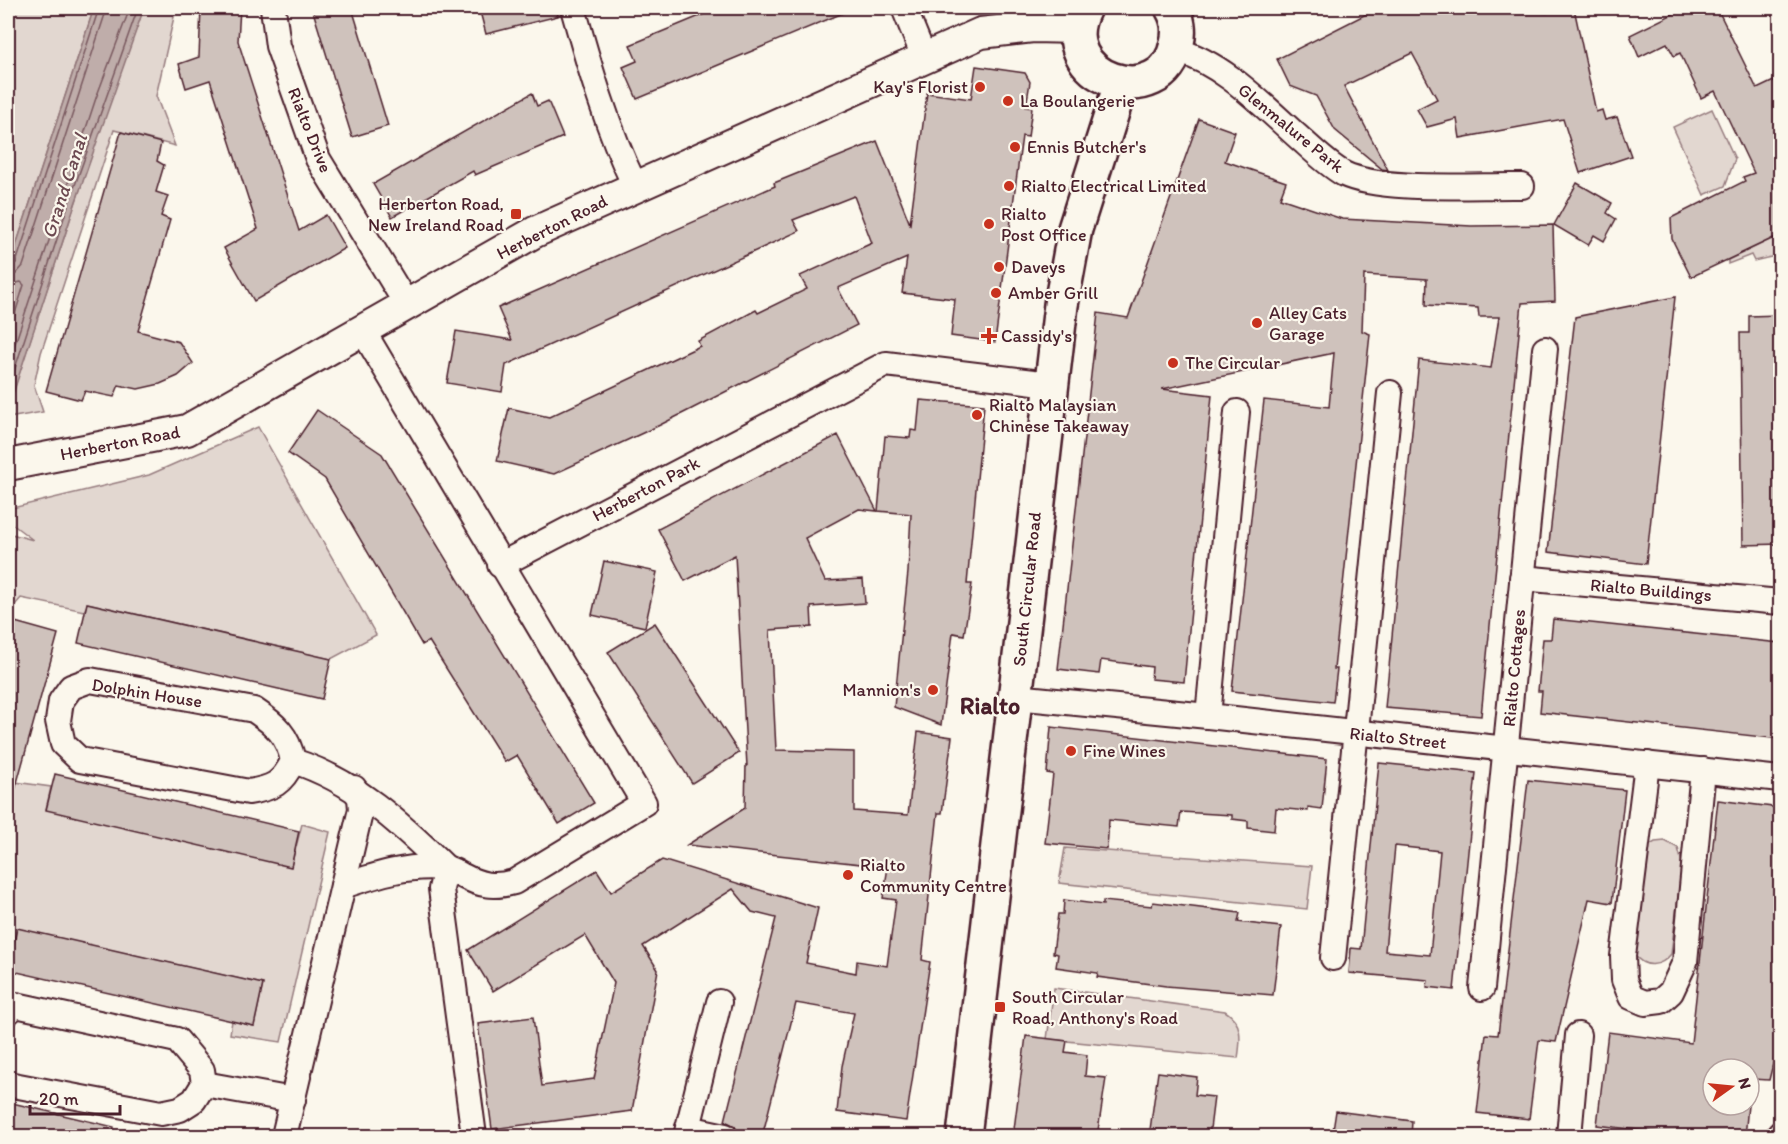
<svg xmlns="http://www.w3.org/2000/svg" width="1788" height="1144" viewBox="0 0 1788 1144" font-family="Itim,sans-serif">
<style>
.green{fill:#e2d7d0;stroke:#967b7e;stroke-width:1.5}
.water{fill:#bfadaa;stroke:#907477;stroke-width:1.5}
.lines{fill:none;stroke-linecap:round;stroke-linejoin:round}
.shore{stroke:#79585e;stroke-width:1.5}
.building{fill:#cfc2bc;stroke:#4a1f2b;stroke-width:1.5;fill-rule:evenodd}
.minor-casing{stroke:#4a1f2b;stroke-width:28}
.tertiary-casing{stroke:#4a1f2b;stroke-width:34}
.secondary-casing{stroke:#4a1f2b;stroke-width:38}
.minor{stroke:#fbf7ec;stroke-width:24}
.tertiary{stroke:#fbf7ec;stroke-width:30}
.secondary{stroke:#fbf7ec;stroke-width:33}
.poi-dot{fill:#c8321e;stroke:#fbf7ec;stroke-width:2}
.labels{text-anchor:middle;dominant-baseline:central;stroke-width:4.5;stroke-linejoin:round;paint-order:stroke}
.poi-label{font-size:18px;fill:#4a1f2b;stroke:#fbf7ec;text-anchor:start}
.street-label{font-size:18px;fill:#4a1f2b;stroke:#fbf7ec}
.water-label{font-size:20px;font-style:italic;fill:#6d4a51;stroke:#fbf7ec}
.district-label{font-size:24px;font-weight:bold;fill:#4a1f2b;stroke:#fbf7ec}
</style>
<rect width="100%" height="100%" fill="#fbf7ec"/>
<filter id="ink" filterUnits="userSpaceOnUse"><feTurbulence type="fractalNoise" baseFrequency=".0167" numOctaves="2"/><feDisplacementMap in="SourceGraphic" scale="12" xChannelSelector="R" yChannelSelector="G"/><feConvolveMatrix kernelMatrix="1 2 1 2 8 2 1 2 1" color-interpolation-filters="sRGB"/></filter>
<g filter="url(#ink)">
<g class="green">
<path d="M16 8H94L8 270V36Z"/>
<path d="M144 8H176L156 96 175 146 114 130 41 353 34 385 43 412 8 418 14 389 109 102Z"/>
<path d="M1712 109 1735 159 1725 186 1704 195 1673 127Z"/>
<path d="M1780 235V255L1754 261 1751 255 1728 264V260Z"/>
<path d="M258 427 376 635 331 659 88 603 84 611 21 598 8 613V533L33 540 8 521V509L149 475Z"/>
<path d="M8 781 51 787 46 809 291 866 302 824 330 832 281 1042 230 1034 232 1021 254 1026 263 984 17 929 8 966Z"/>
<path d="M1665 841 1678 848 1682 863 1671 954C1661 967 1644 969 1634 954L1645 848 1655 842Z"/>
<path d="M1065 848 1312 866 1307 909 1059 883Z"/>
<path d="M1054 988 1225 1011C1243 1022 1241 1039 1238 1058L1047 1039Z"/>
</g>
<path class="water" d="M94 8H144L75 204 8 409V270Z"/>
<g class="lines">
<g class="shore">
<path d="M8 268 16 263 99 8"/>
<path d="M8 276 16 274 23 266 107 8"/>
<path d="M8 285 21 282 24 285 8 336"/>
<path d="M8 365 96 98 130 8"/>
<path d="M8 390 69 202 138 8"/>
</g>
</g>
<g class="building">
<path d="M201 8H240L238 41 299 231 326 215 345 248 254 301 224 248 258 229 210 80 186 88 179 64 199 57Z"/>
<path d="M312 8H352L388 126 352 137Z"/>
<path d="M479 8H557L558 16 486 34Z"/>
<path d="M719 8H855L637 99 623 67 637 61 630 45Z"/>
<path d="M1378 8H1512L1547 13 1551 8H1574L1596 112 1602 110 1605 120 1617 117 1631 156 1580 173 1563 119 1460 138 1457 119 1427 127 1417 109 1437 99 1412 53 1344 86 1388 170 1382 169 1335 130 1316 96 1290 86 1277 59Z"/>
<path d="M1685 8H1717L1757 89 1780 78V235L1691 277 1672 239 1671 218 1745 181 1743 177 1754 173 1715 91 1701 98 1680 53 1674 56 1667 43 1639 57 1630 35Z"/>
<path d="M976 66 1025 73 1030 82 1026 107 1032 108 1028 137 1022 136 995 342 951 336 955 299 902 293 907 258 838 288 857 325 660 425 554 474 497 461 509 408 549 417 700 346 698 341 756 310 758 313 807 289 800 276 872 243 854 196 793 220 799 231 506 365 502 392 447 383 456 331 512 340 498 308 775 186 774 183 877 141 910 224 927 93 971 99Z"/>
<path d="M532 93 537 106 548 101 563 137 475 175 473 171 392 217 373 184Z"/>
<path d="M1199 119 1235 132 1225 161 1286 182 1280 198 1342 219 1471 226 1553 225 1555 301 1522 303 1481 716 1385 708 1419 360 1491 368 1499 317H1479L1478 308 1426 305 1427 279 1364 275 1362 331 1370 334 1334 669H1337L1333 702 1232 691 1264 400 1329 407 1334 353 1162 389 1212 395 1184 682 1151 679 1152 667 1101 660 1099 674 1058 669 1098 313 1128 318Z"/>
<path d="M121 132 161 143 157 161 164 165 156 192 168 196 161 216 170 220 138 331 179 342 193 363 178 376 160 384 138 389 119 385 114 397 85 391 81 400 46 391Z"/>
<path d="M1577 183 1612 203 1607 213 1616 219 1604 241 1594 235 1588 245 1554 225Z"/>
<path d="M1675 297 1646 564 1548 552 1575 317Z"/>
<path d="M1780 315V544L1743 545 1740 333H1749V316Z"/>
<path d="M920 400 984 405 967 584H972L964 635 953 633 941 725 894 707 908 572 911 514 878 511 885 436 910 438 911 430 917 431Z"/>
<path d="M317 410 382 454 594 803 559 824 517 755 505 762 429 641 422 645 325 479 288 453Z"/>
<path d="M838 435 877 511 859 509 805 538 825 581 863 579 865 603 811 607 812 627 770 630 776 750 854 752V811L908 815 918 732 952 737 942 813H938L922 960 930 962 906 1121 837 1112 842 1066 854 1013 796 1003 762 1137H739L735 1126 725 1121 776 918 752 912 733 889 643 946 658 970 632 1111 492 1129 478 1024 533 1017 542 1086 594 1079 614 983 585 935 493 991 468 950 597 870 611 892 662 860 818 908 806 963 856 973 857 961 887 966 896 900 883 898 888 867 687 845 745 808 746 764 747 766 735 555 685 581 658 529Z"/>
<path d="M604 561 657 572 645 627 592 615Z"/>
<path d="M87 603 331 659 322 699 78 643Z"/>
<path d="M1553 619 1780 643V739L1540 712 1542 691H1538L1543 639H1551Z"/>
<path d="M15 622 58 634 15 790 8 789V650Z"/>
<path d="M655 623 739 753 692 783 608 652Z"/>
<path d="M1051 727 1327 759 1322 809 1308 807V811L1276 808 1274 831 1248 828V821L1232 819V815L1181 812 1179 827 1109 820 1107 849 1045 843 1053 774 1047 773Z"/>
<path d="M1379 763 1476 773 1454 990 1427 987 1428 980 1349 973 1351 948 1361 949ZM1395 846 1440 851 1430 955 1385 951Z"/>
<path d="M55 774 299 831 291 867 46 810Z"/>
<path d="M1528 780 1625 790 1612 903 1589 899 1556 1042 1539 1040 1529 1119 1477 1113 1486 1034 1498 1035Z"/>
<path d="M1718 800 1780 808V1057L1775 1056 1769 1080 1751 1079 1749 1094V1069H1713V1105H1748L1745 1137H1695L1597 1125 1608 1032 1691 1043Z"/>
<path d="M1064 900 1103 905V901L1152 906 1153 902 1240 913 1238 922 1281 927 1273 995 1166 986 1097 977 1098 973 1056 967 1058 954 1053 953 1058 914H1063Z"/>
<path d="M17 928 263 984 254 1026 8 970Z"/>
<path d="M1026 1036 1067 1041 1065 1052 1087 1055 1085 1076 1106 1078 1097 1137H1013Z"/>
<path d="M1158 1072 1197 1077 1195 1095 1214 1097 1209 1137H1149Z"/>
<path d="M8 1102 114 1127 113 1137H8Z"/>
<path d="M1336 1111 1412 1121 1411 1137H1332Z"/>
</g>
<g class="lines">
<defs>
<g id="minor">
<path d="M273 8 278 46 318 159 407 305"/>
<path d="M573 8C590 69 607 128 635 186"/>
<path d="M904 8 924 57"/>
<path d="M1176 50C1226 64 1266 109 1305 143 1317 154 1330 166 1344 174 1382 192 1477 185 1522 186"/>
<path d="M500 565 886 364 1050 384"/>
<path d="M1522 578 1780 602"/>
<path d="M1016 697 1208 716 1780 779"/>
<path d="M1208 716 1237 412"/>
<path d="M293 761C288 735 275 724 254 710L90 680 71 687 61 701 58 721 63 744 80 760 249 792C273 788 282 784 293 761 354 780 401 824 446 868"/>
<path d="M1647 764 1623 956 1624 980 1631 997 1645 1003 1661 1001 1671 992 1685 962 1703 770"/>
<path d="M446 868 441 889 474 1136"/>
<path d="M343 886C376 875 408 864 444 868 450 868 456 872 461 875 480 885 493 888 514 882L644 803 363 331"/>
<path d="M1333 958 1390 393"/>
<path d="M1482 988 1545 349"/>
<path d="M8 1012 16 1005 177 1040 202 1070 204 1084 194 1100 180 1109 161 1113 8 1084"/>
<path d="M204 1084 293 1100"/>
<path d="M688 1128 725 1136"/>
<path d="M284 1136 361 809 360 798 354 788"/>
<path d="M686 1136 719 1002"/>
<path d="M1569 1136 1578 1035"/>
<path d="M1780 1136V1134"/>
</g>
<path id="tertiary" d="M8 465 187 430 535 232 981 33 1033 27 1077 28"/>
<g id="secondary">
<path d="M1084 8C1048 79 1164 116 1177 43 1180 31 1178 18 1172 8"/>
<path d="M964 1136 1061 305 1075 229 1121 84"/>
</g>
</defs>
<use href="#minor" class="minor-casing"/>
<use href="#tertiary" class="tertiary-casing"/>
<use href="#secondary" class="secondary-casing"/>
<use href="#minor" class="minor"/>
<use href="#tertiary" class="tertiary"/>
<use href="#secondary" class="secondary"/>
</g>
</g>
<g class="poi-dot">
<circle cx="980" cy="87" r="6"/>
<circle cx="1008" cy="101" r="6"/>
<circle cx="1015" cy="147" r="6"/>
<circle cx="1009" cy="186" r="6"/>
<rect x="510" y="208" width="12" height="12" rx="3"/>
<circle cx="989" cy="224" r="6"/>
<circle cx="999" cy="267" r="6"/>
<circle cx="996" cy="293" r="6"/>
<circle cx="1257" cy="323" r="6"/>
<path d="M986 327h6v6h6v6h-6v6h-6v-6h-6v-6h6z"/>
<circle cx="1173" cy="363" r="6"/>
<circle cx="977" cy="415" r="6"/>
<circle cx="933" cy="690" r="6"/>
<circle cx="1071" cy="751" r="6"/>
<circle cx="848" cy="875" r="6"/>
<rect x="994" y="1001" width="12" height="12" rx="3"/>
</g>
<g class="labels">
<g class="poi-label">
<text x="968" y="87" text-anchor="end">Kay's Florist</text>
<text x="1020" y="101">La Boulangerie</text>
<text x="1027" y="147">Ennis Butcher's</text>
<text x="1021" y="186">Rialto Electrical Limited</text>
<text x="504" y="204" text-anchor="end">Herberton Road,<tspan x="504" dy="21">New Ireland Road</tspan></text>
<text x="1001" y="214">Rialto<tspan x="1001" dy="21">Post Office</tspan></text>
<text x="1011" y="267">Daveys</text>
<text x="1008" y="293">Amber Grill</text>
<text x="1269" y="313">Alley Cats<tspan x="1269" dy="21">Garage</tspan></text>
<text x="1001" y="336">Cassidy's</text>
<text x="1185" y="363">The Circular</text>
<text x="989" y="405">Rialto Malaysian<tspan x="989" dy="21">Chinese Takeaway</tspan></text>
<text x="921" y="690" text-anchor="end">Mannion's</text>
<text x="1083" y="751">Fine Wines</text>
<text x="860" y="865">Rialto<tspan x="860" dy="21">Community Centre</tspan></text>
<text x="1012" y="997">South Circular<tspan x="1012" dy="21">Road, Anthony's Road</tspan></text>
</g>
<g class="street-label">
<text transform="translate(1291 128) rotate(39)">Glenmalure Park</text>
<text transform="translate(310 130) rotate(68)">Rialto Drive</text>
<text transform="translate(552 227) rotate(-27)">Herberton Road</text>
<text transform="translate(120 443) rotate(-11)">Herberton Road</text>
<text transform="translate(646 489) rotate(-28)">Herberton Park</text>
<text transform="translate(1027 589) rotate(-84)">South Circular Road</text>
<text transform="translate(1651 590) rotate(5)">Rialto Buildings</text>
<text transform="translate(1514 668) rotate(-85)">Rialto Cottages</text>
<text transform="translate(147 693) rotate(9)">Dolphin House</text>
<text transform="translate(1398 738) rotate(6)">Rialto Street</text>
</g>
<g class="water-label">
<text transform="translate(64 186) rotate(-72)">Grand Canal</text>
</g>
<g class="district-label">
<text x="990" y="705">Rialto</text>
</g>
</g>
<rect width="1788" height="1144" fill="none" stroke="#fbf7ec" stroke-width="30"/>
<rect x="15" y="15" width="1758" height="1114" fill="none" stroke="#4a1f2b" stroke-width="2" filter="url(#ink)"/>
<g transform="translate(1731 1087) rotate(75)"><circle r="28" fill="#fbf7ec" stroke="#b4a19f" stroke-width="1.5"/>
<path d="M0-4.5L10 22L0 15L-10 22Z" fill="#c8321e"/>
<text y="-9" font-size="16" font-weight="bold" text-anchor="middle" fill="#4a1f2b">N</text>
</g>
<path d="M30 1105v9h90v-9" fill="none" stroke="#4a1f2b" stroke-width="3"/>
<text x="39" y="1105" font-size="18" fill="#4a1f2b" stroke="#fbf7ec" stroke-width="4.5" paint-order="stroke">20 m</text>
</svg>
